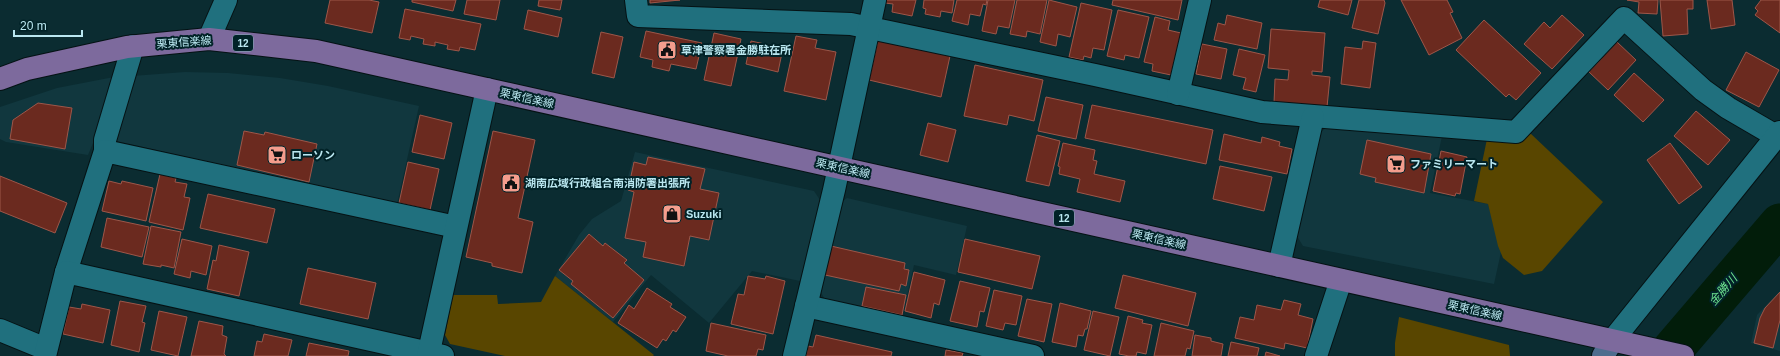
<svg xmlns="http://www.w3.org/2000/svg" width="1780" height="356" viewBox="0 0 1780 356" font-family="Arial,'Noto Sans JP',sans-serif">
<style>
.built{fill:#11373e}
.green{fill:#594600}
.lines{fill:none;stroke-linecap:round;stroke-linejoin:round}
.river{stroke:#021d0a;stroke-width:41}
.building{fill:#6b2a1f;stroke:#9d5649}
.minor-casing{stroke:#051214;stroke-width:24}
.tertiary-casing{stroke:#051214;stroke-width:24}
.secondary-casing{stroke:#051214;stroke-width:24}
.primary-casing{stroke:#051214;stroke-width:24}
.minor{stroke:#20707e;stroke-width:22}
.tertiary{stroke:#20707e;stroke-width:22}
.secondary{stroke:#4e6d8e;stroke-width:22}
.primary{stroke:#7d6a9d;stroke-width:22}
.labels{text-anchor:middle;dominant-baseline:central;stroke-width:4;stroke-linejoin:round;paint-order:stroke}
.shield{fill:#012227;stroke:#82acb4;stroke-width:1}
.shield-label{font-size:10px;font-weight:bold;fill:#bae7f0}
.street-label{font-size:11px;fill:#bae7f0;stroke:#012227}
.poi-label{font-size:11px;font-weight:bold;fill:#bae7f0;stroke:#012227;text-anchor:start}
.water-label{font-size:12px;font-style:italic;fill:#6ee390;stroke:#012227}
</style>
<rect width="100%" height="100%" fill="#0b2c31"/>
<g class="built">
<path d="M185 72 228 73 280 78 328 86 419 106 397 204 116 141 132 76Z"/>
<path d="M114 77 103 119 88 155 6 142 0 139V107L57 88Z"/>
<path d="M1327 127 1442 136 1430 193 1488 204 1501 252 1494 284 1303 246 1297 236 1320 133Z"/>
<path d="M635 152 814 191 820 200 800 281 752 271 709 323 651 275 613 322 555 276 579 235 592 219 621 201Z"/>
<path d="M847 198 967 226 956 275 914 265 902 317 825 300 820 290 839 204Z"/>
<path d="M1780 291V351L1751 343 1757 315Z"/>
</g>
<g class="green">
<path d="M1530 133 1603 202 1542 271 1524 275 1503 258 1498 246 1488 204 1474 201 1487 139 1520 141Z"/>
<path d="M555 276 654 355 653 356H505L450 344 445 335 453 295H497L498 304 541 302Z"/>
<path d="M1399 317 1509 345 1510 356H1395V343Z"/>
</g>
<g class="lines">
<path class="river" d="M1667 356 1780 224"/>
</g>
<g class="building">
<path d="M330 0H369L379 2 372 33 325 23Z"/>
<path d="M412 0H456L453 11 412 2Z"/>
<path d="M467 0H500L496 20 464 14Z"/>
<path d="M539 0H562L560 10 538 6Z"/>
<path d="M650 0H680L650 3Z"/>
<path d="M886 0H916L912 16 892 12 893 4 885 3Z"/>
<path d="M924 0H954L952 13 941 11 940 17 925 14 926 9 923 8Z"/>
<path d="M957 0H987L986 5 983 4 980 16 970 14 968 25 952 21Z"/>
<path d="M988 0H1015L1009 28 998 26 996 34 982 31Z"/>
<path d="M1017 0H1047L1040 34 1027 31 1026 37 1010 34Z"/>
<path d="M1049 0 1077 7 1070 37 1058 34 1056 46 1040 42Z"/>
<path d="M1113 0H1182L1178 20 1112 5Z"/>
<path d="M1320 0H1352L1348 15 1318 7Z"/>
<path d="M1359 0H1384L1385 3 1378 34 1352 28Z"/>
<path d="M1401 0H1447L1453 12 1450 13 1462 38 1429 55Z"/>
<path d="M1627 0H1658L1657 14 1638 13 1639 2Z"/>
<path d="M1660 0H1693V9H1687L1688 34 1663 36Z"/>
<path d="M1707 0H1732L1735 25 1711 29Z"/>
<path d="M1761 0H1780V33L1755 15 1758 11 1755 8Z"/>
<path d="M1081 3 1112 10 1104 50 1093 48 1091 58 1084 56 1083 60 1069 57Z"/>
<path d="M405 9 481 24 475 50 460 47 459 51 447 49 448 45 435 42V46L423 44 424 39 411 36 410 40 399 38Z"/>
<path d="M528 10 562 18 558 37 524 29Z"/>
<path d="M1118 10 1149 17 1139 58 1125 55 1124 60 1107 56Z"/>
<path d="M1227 15 1262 23 1257 49 1214 40 1218 23 1225 25Z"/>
<path d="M1562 15 1584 35 1552 69 1524 44 1544 22 1550 28Z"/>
<path d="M1155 17 1170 21 1168 30 1181 33 1171 75 1152 71 1153 64 1144 62Z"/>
<path d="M1484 20 1541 73 1516 100 1509 94 1506 97 1456 50Z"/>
<path d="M1271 29 1325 33 1322 72 1312 71V75L1330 77 1327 107 1274 103 1275 79 1288 80 1289 70 1268 68Z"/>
<path d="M646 31 702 43 696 69 671 64 669 71 652 67 653 60 640 57Z"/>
<path d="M601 32 623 37 614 78 592 73Z"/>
<path d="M714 33 741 39 731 86 704 80Z"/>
<path d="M796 36 817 40 815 48 836 52 826 100 784 91Z"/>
<path d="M878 40 950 56 941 97 869 80Z"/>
<path d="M751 41 783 48 778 72 746 64Z"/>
<path d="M1363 41 1376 43 1370 88 1341 84 1345 47 1362 49Z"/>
<path d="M1617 42 1636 60 1608 90 1589 72Z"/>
<path d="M1202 44 1227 49 1221 79 1196 74Z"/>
<path d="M1239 49 1265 55 1256 92 1243 89 1246 78 1233 75Z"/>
<path d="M1746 52 1779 70 1759 107 1726 90Z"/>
<path d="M975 65 1043 80 1034 121 1009 115 1007 125 964 116Z"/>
<path d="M1634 73 1664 100 1643 122 1614 95Z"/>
<path d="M1046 97 1083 105 1076 139 1038 131Z"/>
<path d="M38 103 72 108 65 149 10 139 13 120Z"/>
<path d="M1092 105 1213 130 1206 164 1085 138Z"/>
<path d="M1696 111 1730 140 1708 165 1674 136Z"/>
<path d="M420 115 452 123 444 159 412 152Z"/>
<path d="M928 123 956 130 948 162 920 155Z"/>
<path d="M244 131 264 135 265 132 317 144 309 182 237 165Z"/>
<path d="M493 131 535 140 518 218 533 222 522 273 492 266V263L466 257Z"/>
<path d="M1224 134 1261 143 1262 137 1280 142 1279 146 1292 149 1287 174 1219 160Z"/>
<path d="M1037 135 1060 141 1049 186 1026 181Z"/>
<path d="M1367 140 1431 154 1424 193 1375 182 1376 178 1360 174Z"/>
<path d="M1063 143 1095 150 1093 160 1097 161 1094 174 1125 181 1120 202 1077 192 1080 179 1059 174 1060 167 1058 166Z"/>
<path d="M1670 143 1702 187 1679 204 1647 160Z"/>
<path d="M1441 151 1467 157 1460 194 1456 193 1455 196 1433 191Z"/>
<path d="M648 157 705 169 700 189 719 193 709 240 690 236 684 266 643 257 646 242 625 238 634 192 628 190 634 162 646 165Z"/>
<path d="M408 162 439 169 430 210 399 203Z"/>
<path d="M1220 166 1272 177 1264 211 1213 199Z"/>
<path d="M160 174 176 178 175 182 187 184 184 197 190 198 183 230 149 222Z"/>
<path d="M0 176 67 203 55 233 0 211Z"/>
<path d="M109 181 121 184 122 181 153 188 146 221 102 211Z"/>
<path d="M208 194 275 209 267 243 200 228Z"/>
<path d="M107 218 149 227 142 257 101 247Z"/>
<path d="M151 226 181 232 174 268 161 265V267L143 264Z"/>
<path d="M589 234 603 246 605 243 627 260 624 263 644 280 613 318 571 284 573 281 559 270Z"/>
<path d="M182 239 212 246 206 275 191 271 190 278 174 274Z"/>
<path d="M965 239 1040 256 1032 289 958 272Z"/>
<path d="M219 245 249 252 239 296 207 289 213 260 216 261Z"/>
<path d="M831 246 905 263 904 269 909 270 906 286 901 284 899 291 825 275Z"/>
<path d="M308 268 376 283 368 319 300 304Z"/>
<path d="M914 272 945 280 939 305 934 303 931 318 905 311Z"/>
<path d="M1123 275 1196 293 1188 326 1115 308Z"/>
<path d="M748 276 765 279 766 276 785 281 773 334 731 324 738 294 744 295Z"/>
<path d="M960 281 990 288 984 312 980 311 977 327 950 321Z"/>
<path d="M866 287 906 295 902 315 862 306Z"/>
<path d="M647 288 672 304 670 307 686 317 676 332 673 330 666 341 663 339 657 348 618 323 629 305 634 309Z"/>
<path d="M994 290 1022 296 1016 325 1005 323 1003 330 986 326Z"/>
<path d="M1780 292V320L1773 348 1754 343 1760 318 1765 308Z"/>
<path d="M1027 299 1052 304 1044 342 1018 336Z"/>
<path d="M1284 300 1301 304 1298 315 1313 319 1307 348 1285 343 1284 349 1235 338 1240 317 1254 320 1257 305 1281 310Z"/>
<path d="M120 301 146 306 142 322 145 323 139 352 111 345Z"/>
<path d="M1060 303 1091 311 1087 329H1085L1083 336 1078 335 1076 347 1052 342Z"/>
<path d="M82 304 110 310 103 343 63 334 69 307 81 309Z"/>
<path d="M159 311 187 317 178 356 151 350Z"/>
<path d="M1093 311 1119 317 1110 356 1084 350Z"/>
<path d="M1128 316 1143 320 1142 323 1152 325 1146 354 1137 352 1136 356H1129L1119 354Z"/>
<path d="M199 321 223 326 222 335 227 337 224 354 226 356H191Z"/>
<path d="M711 323 766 335 763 350 758 349 756 356H728L706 351Z"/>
<path d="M1161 323 1194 331 1190 349 1187 348 1185 356H1154Z"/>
<path d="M264 334 292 340 288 356H254L257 341 262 342Z"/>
<path d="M816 335 892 352 891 356H806L808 346 813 347Z"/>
<path d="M1195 335 1211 338V341L1223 344 1221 356H1192Z"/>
<path d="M1231 342 1259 348 1257 356H1228Z"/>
<path d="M309 343 349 351 348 356H306Z"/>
<path d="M946 350 963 353 962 356H945Z"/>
<path d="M1266 352 1280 356H1265Z"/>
</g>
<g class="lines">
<defs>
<g id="minor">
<path d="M636 0 638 16 851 24 1095 75 1262 112 1516 132 1624 18 1703 90 1728 108 1776 136"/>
<path d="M209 39 226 0"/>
<path d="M1178 94 1200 0"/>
<path d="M105 151V140L133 46"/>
<path d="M1279 266 1313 117"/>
<path d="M66 272 105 151 456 227"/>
<path d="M806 306 1033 356"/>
<path d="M0 330 46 349"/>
<path d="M45 356 66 272 443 356"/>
<path d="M428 356 487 89"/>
<path d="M794 356 834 190 875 0"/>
<path d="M1316 356 1341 280"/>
</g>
<path id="tertiary" d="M1612 341 1780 132"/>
<path id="secondary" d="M1603 356 1612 341"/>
<path id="primary" d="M0 79 27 69 127 47 209 39 316 51 1683 356"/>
</defs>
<use href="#minor" class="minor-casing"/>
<use href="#tertiary" class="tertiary-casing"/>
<use href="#secondary" class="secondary-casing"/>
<use href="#primary" class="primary-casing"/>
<use href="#minor" class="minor"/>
<use href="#tertiary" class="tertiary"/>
<use href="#secondary" class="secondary"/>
<use href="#primary" class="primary"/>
</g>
<defs>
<symbol id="civic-square" viewBox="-11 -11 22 22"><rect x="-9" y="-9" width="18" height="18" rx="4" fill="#f49d8d" stroke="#012227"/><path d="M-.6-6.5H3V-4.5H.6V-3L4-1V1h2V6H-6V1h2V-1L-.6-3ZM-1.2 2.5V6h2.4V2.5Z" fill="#111"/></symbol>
<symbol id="supermarket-square" viewBox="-11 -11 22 22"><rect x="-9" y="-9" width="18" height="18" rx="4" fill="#f49d8d" stroke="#012227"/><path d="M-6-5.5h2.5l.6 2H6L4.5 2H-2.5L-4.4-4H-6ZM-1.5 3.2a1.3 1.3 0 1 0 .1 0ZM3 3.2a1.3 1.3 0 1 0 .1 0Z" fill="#111"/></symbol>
<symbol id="shop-square" viewBox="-11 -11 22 22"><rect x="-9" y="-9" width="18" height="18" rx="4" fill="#f49d8d" stroke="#012227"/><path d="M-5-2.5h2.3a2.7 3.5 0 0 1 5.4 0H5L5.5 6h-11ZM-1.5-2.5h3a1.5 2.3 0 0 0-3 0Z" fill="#111"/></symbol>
</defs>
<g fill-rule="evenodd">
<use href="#civic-square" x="656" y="39" width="22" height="22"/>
<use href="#supermarket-square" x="266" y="144" width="22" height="22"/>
<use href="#supermarket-square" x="1385" y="153" width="22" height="22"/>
<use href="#civic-square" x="500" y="172" width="22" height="22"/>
<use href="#shop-square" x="661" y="203" width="22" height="22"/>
</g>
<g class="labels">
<g class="shield">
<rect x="233" y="35" width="20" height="16" rx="3"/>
<rect x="1054" y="210" width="20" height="16" rx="3"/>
</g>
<g class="shield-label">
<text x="243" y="43">12</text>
<text x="1064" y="218">12</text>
</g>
<g class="street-label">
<text transform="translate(184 42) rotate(-4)">栗東信楽線</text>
<text transform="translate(527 98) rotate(13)">栗東信楽線</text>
<text transform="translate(843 168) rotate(13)">栗東信楽線</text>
<text transform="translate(1159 239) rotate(13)">栗東信楽線</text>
<text transform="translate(1475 310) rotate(13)">栗東信楽線</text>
</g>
<g class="poi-label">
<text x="681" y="50">草津警察署金勝駐在所</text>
<text x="291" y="155">ローソン</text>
<text x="1410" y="164">ファミリーマート</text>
<text x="525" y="183">湖南広域行政組合南消防署出張所</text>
<text x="686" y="214">Suzuki</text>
</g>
<g class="water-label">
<text transform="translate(1723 290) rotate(-49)">金勝川</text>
</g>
</g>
<path d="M14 30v6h68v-6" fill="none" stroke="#bae7f0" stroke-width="2"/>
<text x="20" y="30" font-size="12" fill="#bae7f0" stroke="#012227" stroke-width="3" paint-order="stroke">20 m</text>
</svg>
